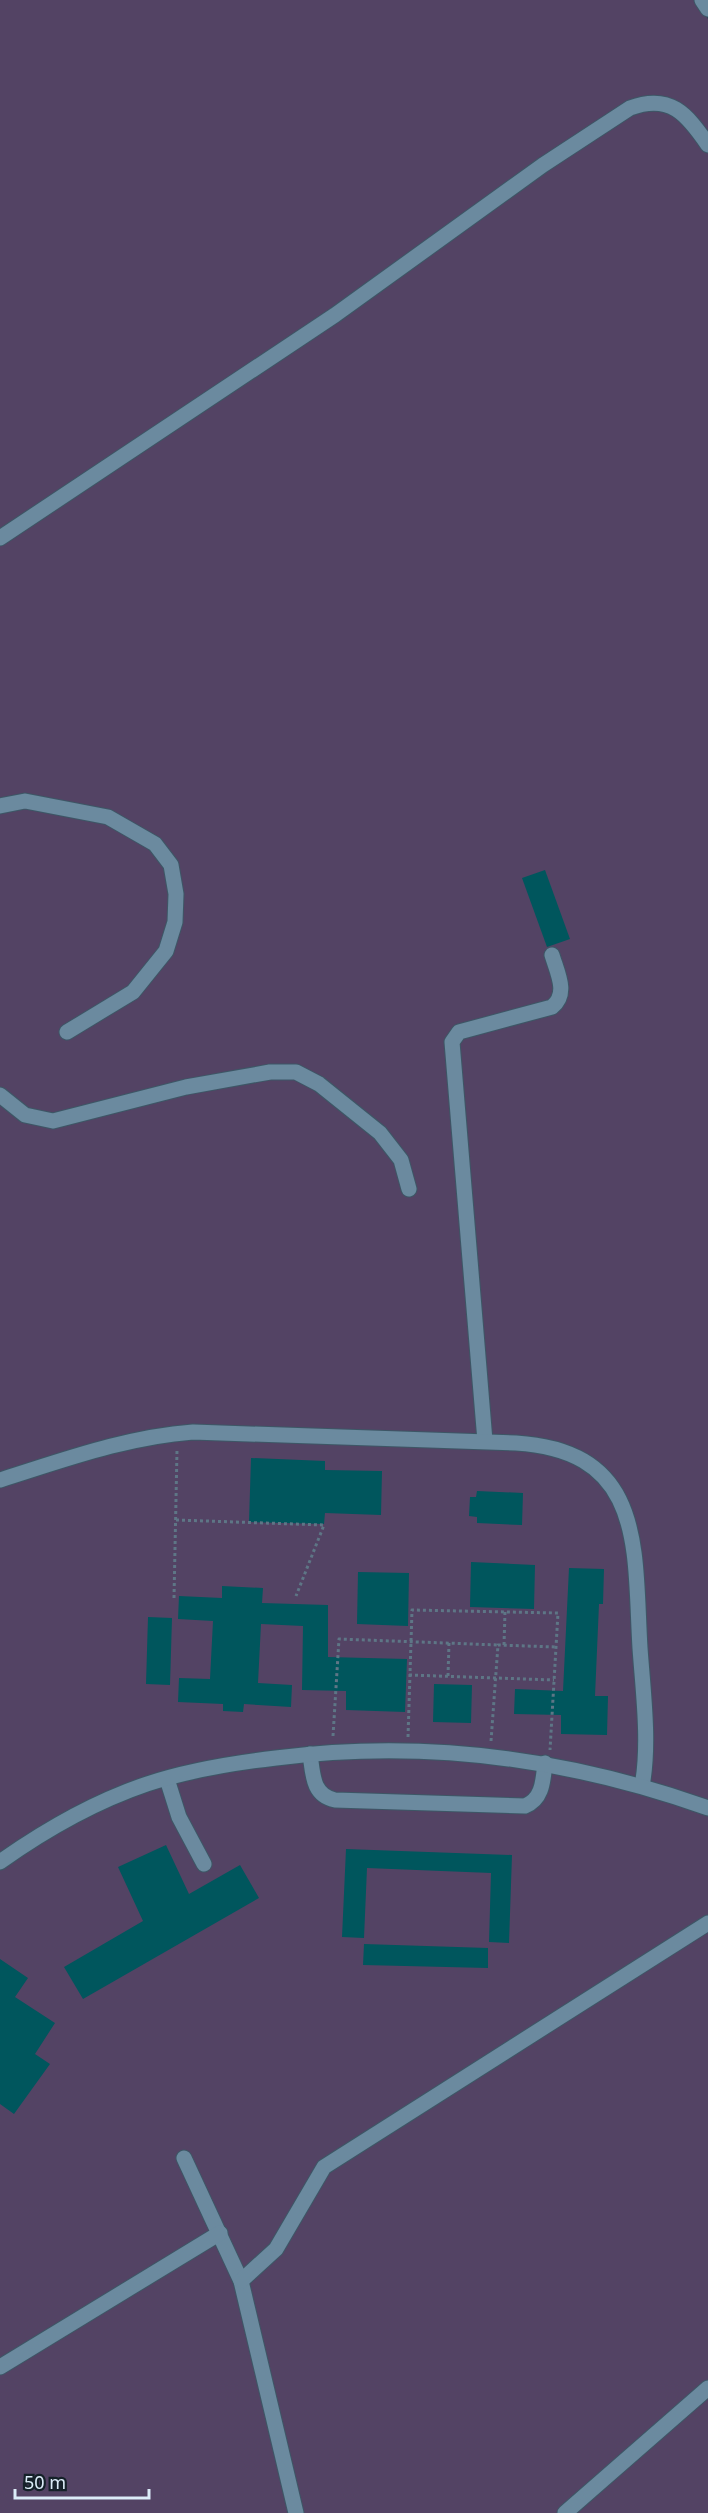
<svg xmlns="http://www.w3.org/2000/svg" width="708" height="2513" viewBox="0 0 708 2513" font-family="'Noto Sans',sans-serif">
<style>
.green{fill:#534364}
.building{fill:#00565d}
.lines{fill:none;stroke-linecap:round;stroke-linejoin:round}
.minor-casing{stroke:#3d5766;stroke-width:17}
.path{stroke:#5e7686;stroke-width:3;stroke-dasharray:3 3;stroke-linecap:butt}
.minor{stroke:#6b8a9f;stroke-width:15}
</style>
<rect width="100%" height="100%" fill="#1f3b4e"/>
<path class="green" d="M0 0H696L708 19V2513H0Z"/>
<g class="building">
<path d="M545 870 570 939 547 947 522 878Z"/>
<path d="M251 1458 325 1461V1470L382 1471 381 1515 325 1513 324 1524 249 1522Z"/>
<path d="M477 1491 523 1493 522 1525 477 1523V1517L469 1516 470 1497H476Z"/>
<path d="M471 1562 535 1565 534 1609 470 1607Z"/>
<path d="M569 1568 604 1569 603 1604H599L595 1696H608L607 1735 561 1734V1715L514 1714 515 1689 563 1691Z"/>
<path d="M358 1572 409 1573 408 1626 357 1624Z"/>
<path d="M222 1586 263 1588 262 1603 328 1605V1657L407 1659 405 1712 346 1710V1691L302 1690 303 1626 261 1624 258 1683 292 1685 291 1707 244 1704 243 1712 223 1711V1704L178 1702 179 1678 210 1679 213 1621 178 1619 179 1596 222 1598Z"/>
<path d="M148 1617 172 1618 170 1685 146 1684Z"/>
<path d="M434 1684 472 1685 471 1723 433 1722Z"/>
<path d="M166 1845 189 1894 240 1865 259 1898 83 1999 64 1967 143 1921 118 1867Z"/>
<path d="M346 1849 512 1855 509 1943 489 1942 491 1873 367 1868 364 1938 342 1937Z"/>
<path d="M364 1944 488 1948V1968L363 1965Z"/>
<path d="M0 1959 28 1978 15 1997 55 2023 35 2054 50 2064 14 2114 0 2104Z"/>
</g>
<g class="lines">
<defs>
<g id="minor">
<path d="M702 0 708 9"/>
<path d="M0 538 335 315 543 165 630 108C670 93 687 114 708 145"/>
<path d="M0 806 25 801 108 817 155 844 171 865 176 894 175 922 166 951 133 992 67 1032"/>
<path d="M0 1095 25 1115 53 1121 186 1087 270 1072H296L319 1084 380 1133 401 1160 409 1189"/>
<path d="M485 1441 452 1042 459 1032 552 1007C569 994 557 972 552 955"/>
<path d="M0 1480C64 1460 126 1437 193 1432L516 1443C646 1451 634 1550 640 1648 643 1691 650 1744 642 1786"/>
<path d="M310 1754C313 1774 312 1795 335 1800L525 1806C543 1799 543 1780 545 1763"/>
<path d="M167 1779 179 1817 204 1864"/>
<path d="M0 1862C45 1830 94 1802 147 1784 189 1770 233 1763 276 1758 424 1739 568 1758 708 1808"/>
<path d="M184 2158 241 2281 296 2513"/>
<path d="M241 2281 276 2249 324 2167 708 1923"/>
<path d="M0 2367 220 2233"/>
<path d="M565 2513 708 2388"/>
</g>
</defs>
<use href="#minor" class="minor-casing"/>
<g class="path">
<path d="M176 1520 324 1525 296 1596"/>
<path d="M174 1598 177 1450"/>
<path d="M504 1645 505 1612"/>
<path d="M409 1675 554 1680"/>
<path d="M448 1676 449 1643"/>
<path d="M333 1736 339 1639 498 1645"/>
<path d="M408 1737 412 1610 558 1613 550 1750"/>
<path d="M491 1741 498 1645 556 1647"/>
</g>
<use href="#minor" class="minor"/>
</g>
<path d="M15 2489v9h134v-9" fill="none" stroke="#dcecf8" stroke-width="3"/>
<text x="24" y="2489" font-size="18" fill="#dcecf8" stroke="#152129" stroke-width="4.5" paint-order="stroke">50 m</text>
</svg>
